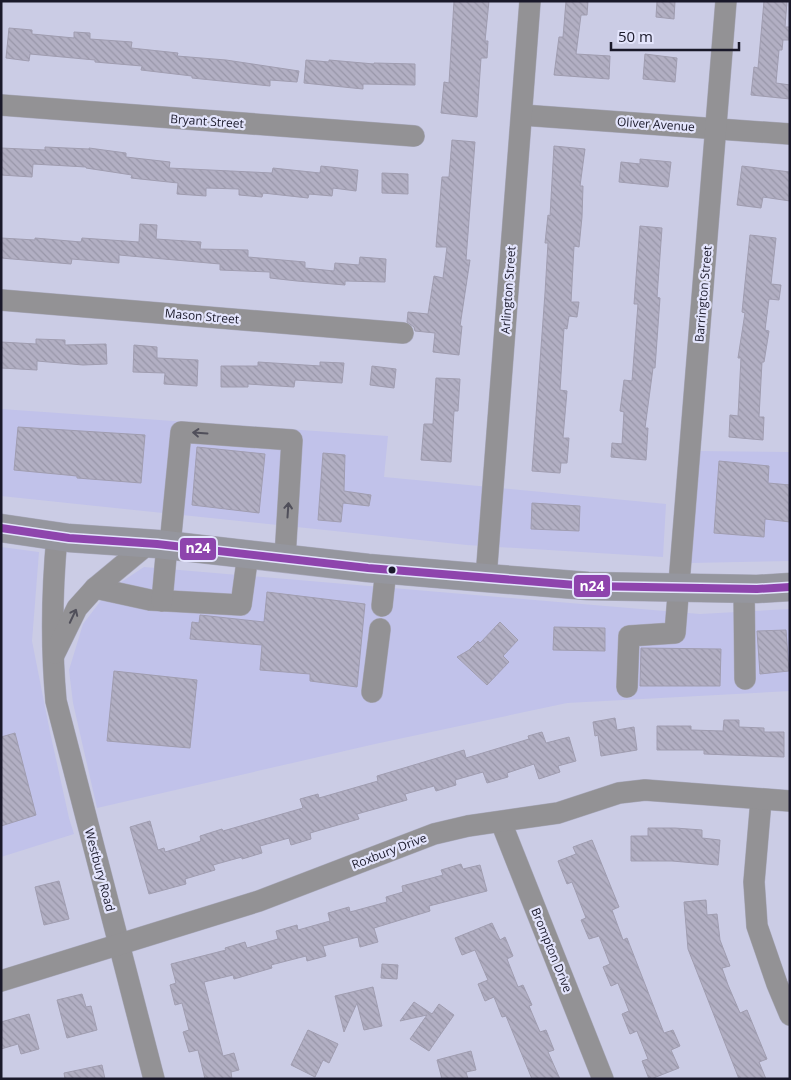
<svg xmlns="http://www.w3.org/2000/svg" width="791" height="1080" viewBox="0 0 791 1080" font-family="'Open Sans',sans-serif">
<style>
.built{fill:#c1c2ea}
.building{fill:url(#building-back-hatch);stroke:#a09db0}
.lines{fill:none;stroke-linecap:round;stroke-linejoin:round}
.minor-casing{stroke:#aaaabd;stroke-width:22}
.major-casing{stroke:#aaaabd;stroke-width:29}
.minor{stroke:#939295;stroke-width:21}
.major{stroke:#95969e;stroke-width:28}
.bus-1-casing{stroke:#e3e4fc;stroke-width:11}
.bus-1{stroke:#8e44ad;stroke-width:8}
.oneway{stroke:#504f5a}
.bus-dot{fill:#1a192a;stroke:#e3e4fc;stroke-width:2}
.labels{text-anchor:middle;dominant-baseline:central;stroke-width:4.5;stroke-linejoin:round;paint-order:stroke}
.street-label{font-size:12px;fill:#1a192a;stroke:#e3e4fc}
.line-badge{stroke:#e3e4fc;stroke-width:2}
.badge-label{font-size:14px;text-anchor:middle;font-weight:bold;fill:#fff}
</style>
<defs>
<pattern id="building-back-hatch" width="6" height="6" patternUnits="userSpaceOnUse" patternTransform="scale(1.25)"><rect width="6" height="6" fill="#b2afc3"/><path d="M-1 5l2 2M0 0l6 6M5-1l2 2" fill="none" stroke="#9896a8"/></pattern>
</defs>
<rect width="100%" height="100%" fill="#cbcce5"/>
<g class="built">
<path d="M1 409 388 436 384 477 666 504 663 557 467 545 1 496Z"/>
<path d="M697 451 790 452V561L690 563Z"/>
<path d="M1 547 39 552 32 641 50 732 69 818 74 834 1 857Z"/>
<path d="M144 567 700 614 790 609V691L567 703 375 744 97 808 73 703 69 670 83 624 109 590Z"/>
</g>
<g class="building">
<path d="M454 1H489L485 41H488L487 58H481L477 117 441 113 444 82 449 83Z"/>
<path d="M566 1H588L587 15H581L576 54 610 56 609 79 554 75 559 37H563Z"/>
<path d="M657 1H675L674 19 656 17Z"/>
<path d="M764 1H787L785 27H790V40H783L782 50H779L776 83 790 85V99L751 95 754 67 758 68Z"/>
<path d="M9 28 32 30V34L74 38V32L90 33V39L132 42 131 48 178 53 177 56 226 60 299 71 297 82 270 80V86L192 78V76L141 70 142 66 95 62V60L30 54 29 61 6 58Z"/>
<path d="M645 54 677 58 675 82 643 79Z"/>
<path d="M306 60 329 62V60L374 64V63L415 64V85L363 84V89L304 83Z"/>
<path d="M452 140 475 142 466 260H470L460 326H462L459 355 433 352 435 333 415 331 414 327 407 322 408 312 428 314 434 276 443 278 447 247H436L442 177H449Z"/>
<path d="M554 146 585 149 580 186H583L582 217 579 247 574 246 571 302H579L577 317 569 316 567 329 564 328 560 390 567 391 563 438H569L567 463H561L560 473 532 471 545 293 548 243H545L548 215 550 216Z"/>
<path d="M45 147 89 149V148L126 153V157L170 162 169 168 272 173 273 168 320 173 321 166 358 170 356 191 333 188 332 196 309 194 308 198 263 193 262 197 239 195V189L206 188V196L177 194 178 183 131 178 132 175 86 168V167L33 164 32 177 1 175V148L45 150Z"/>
<path d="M640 159 671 162 668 187 619 182 621 162 640 164Z"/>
<path d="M742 166 790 172V201L763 197 761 208 737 205Z"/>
<path d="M382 173 408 174V194L382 193Z"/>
<path d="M140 224 157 225 156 239 201 242 200 249 248 250V257L305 262V268L334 271 335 263 359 265 360 257 386 259 385 282 345 281V285L297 281 270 278V272L220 270V264L119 255V263L72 259 71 264 1 258V238L35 240V238L81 242 82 238 139 242Z"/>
<path d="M640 226 662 228 657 297 660 298 655 368H653L645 428H648L646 460 611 457 612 443 622 444 624 412 620 411 624 380 632 381 638 304H634Z"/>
<path d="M750 235 776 238 771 284 781 285 779 300 769 299 765 330 769 331 764 362H762L759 417H764L763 440 729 437 730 415 738 416 741 358H738L745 313 742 312Z"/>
<path d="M36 339 65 340V345L106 344 107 364 83 365 37 361V370L1 368V342L36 344Z"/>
<path d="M134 345 157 347V358L198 360 197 386 164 384 165 373 133 372Z"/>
<path d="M258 362 320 366V362L344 363 342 383 295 380 294 387 248 384V387H221V366H258Z"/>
<path d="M372 366 396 369 394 388 370 385Z"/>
<path d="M436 378 460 379 458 411H454L451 462 421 460 424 424H433Z"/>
<path d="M18 427 145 435 141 483 77 478V476L14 470Z"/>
<path d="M197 447 265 454 259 513 192 505Z"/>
<path d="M323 453 345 455 344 491 371 495 369 506 343 503 341 522 318 520Z"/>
<path d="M719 461 769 466 768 483 790 485V522L765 519 764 537 714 533Z"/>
<path d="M532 503 580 506 579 531 531 529Z"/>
<path d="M267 592 365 604 357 687 310 681V674L260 670 262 645 190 639 192 622 199 623 200 615 264 622Z"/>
<path d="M500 622 518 640 503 656 509 662 487 685 457 657 469 650 478 641 480 643Z"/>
<path d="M554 627 605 628V651L553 650Z"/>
<path d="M786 630 789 671 760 674 757 631Z"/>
<path d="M641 648 721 649 720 686H640Z"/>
<path d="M114 671 197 680 190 748 107 741Z"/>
<path d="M615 718 617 730 634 727 637 750 601 756 598 735 595 736 593 722Z"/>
<path d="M724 720H739V727L764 728V732H784V757L704 754V750H657V726H691V730L723 731Z"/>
<path d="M542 732 546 743 569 737 576 761 558 766 560 772 539 779 534 764 507 773 508 777 487 783 483 772 455 780 456 785 436 791 434 786 405 794 407 800 357 814 359 819 310 833 311 839 291 845 289 838 260 846 262 853 242 859V857L213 865 215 870 185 879 186 884 149 894 130 827 150 821 158 850 164 848 165 852 201 841 200 836 222 829 223 831 303 808 300 799 318 794 319 798 378 781 377 776 464 750 466 758 529 739 528 736Z"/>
<path d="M15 733 36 815 1 826V737Z"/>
<path d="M648 828H675L702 830V838L720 840 718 865 672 861H631V836H648Z"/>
<path d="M592 840 619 907 612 910 623 940 627 938 664 1033 673 1030 680 1046 671 1050 679 1068 651 1079H649L642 1061 648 1059 637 1031 630 1034 622 1014 629 1011 618 983 611 986 603 967 610 964 599 936 589 939 581 920 586 918 572 882 567 884 558 861 576 854 573 847Z"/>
<path d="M461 864 463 869 480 865 487 891 429 906 430 911 374 928 378 942 360 947 358 937 323 946 326 956 307 961 306 956 271 965 272 968 234 979 233 975 204 982 223 1056 234 1053 239 1070 231 1072 232 1079H205L198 1050 189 1052 183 1032 189 1030 182 1003 175 1005 170 985 176 983 171 964 226 950 225 948 245 942 247 948 278 939 276 931 297 925 298 930 330 921 328 913 349 907 350 912 387 902 386 897 403 892 402 886 443 875 441 870Z"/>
<path d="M59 881 69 919 44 925 35 887Z"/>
<path d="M706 900 707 915 717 914 720 940 730 966 722 968 728 985 740 1013 747 1010 767 1059 759 1062 766 1079H739L688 949 684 902Z"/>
<path d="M492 923 500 940 505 937 513 956 507 959 518 987 523 985 532 1005 529 1006 540 1032 546 1030 554 1050 548 1052 560 1079H532L506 1016 502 1017 494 997 485 1001 478 984 488 980 475 950 462 955 455 938Z"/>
<path d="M382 964 398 965 397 979 381 978Z"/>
<path d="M373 987 382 1026 364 1030 357 1003 344 1032 335 996Z"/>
<path d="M82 994 86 1007 91 1006 97 1030 67 1038 57 1000Z"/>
<path d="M414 1002 432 1014 439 1004 454 1015 429 1051 410 1039 427 1015 400 1021Z"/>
<path d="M29 1014 39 1049 21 1054 18 1044 1 1049V1022Z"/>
<path d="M308 1030 338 1044 329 1063 323 1060 315 1077 291 1065Z"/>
<path d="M471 1051 476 1070 466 1072 468 1079H442L437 1060Z"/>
<path d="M102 1065 105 1079H65L64 1073Z"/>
</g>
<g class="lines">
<defs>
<g id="minor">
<path d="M1 105 414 136"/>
<path d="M522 115 790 134"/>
<path d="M1 300 403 333"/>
<path d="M57 536C52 590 51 646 56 701L154 1079"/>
<path d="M170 545 181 432 292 440 285 558"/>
<path d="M486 578 530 1"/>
<path d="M95 588 150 600 241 605 248 554"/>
<path d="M744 588 745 679"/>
<path d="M162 601 167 545"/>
<path d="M382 606 386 569"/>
<path d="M55 653 77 608 95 588 148 544"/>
<path d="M627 687 629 636 675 633 726 1"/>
<path d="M372 692 380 629"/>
<path d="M761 800 754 882 757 926 777 984 790 1015"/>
<path d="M501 822 603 1079"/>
<path d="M1 981 259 901 434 834 468 826 558 813 619 793 645 790 790 801"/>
</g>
<path id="major" d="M1 528 69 538 157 544 368 568 486 578 588 586 757 589 790 587"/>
</defs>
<use href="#minor" class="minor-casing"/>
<use href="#major" class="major-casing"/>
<use href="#minor" class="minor"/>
<use href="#major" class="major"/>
<defs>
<path id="bus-1" d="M1 528 69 538 157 544 368 568 588 586 757 589 790 587"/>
</defs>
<use href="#bus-1" class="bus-1-casing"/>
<use href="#bus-1" class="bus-1"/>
</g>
<defs><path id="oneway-shaft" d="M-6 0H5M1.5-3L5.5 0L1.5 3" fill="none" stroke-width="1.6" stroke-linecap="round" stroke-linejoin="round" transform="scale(1.25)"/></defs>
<g class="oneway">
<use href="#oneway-shaft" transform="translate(200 433) rotate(-176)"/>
<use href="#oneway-shaft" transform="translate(288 510) rotate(-86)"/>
<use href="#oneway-shaft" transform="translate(73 616) rotate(-65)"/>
</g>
<circle class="bus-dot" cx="392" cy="570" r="4.5"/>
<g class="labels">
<g class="street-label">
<text transform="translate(207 121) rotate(4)">Bryant Street</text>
<text transform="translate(656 124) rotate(4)">Oliver Avenue</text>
<text transform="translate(508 290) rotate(-86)">Arlington Street</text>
<text transform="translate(703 294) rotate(-85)">Barrington Street</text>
<text transform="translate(202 316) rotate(5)">Mason Street</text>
<text transform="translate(389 851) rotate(-21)">Roxbury Drive</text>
<text transform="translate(100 870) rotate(75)">Westbury Road</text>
<text transform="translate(552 950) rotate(68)">Brompton Drive</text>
</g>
</g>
<g class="line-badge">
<rect x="179" y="537" width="38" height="24" rx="5" fill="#8e44ad"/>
<rect x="573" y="574" width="38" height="24" rx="5" fill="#8e44ad"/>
</g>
<g class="badge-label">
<text x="198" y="553">n24</text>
<text x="592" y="591">n24</text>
</g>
<rect width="791" height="1080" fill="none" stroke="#1a192a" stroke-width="5"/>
<path d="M611 42v8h128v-8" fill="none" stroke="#1a192a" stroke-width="2.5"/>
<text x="618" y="42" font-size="15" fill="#1a192a" stroke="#e3e4fc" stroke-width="4" paint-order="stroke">50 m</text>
</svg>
